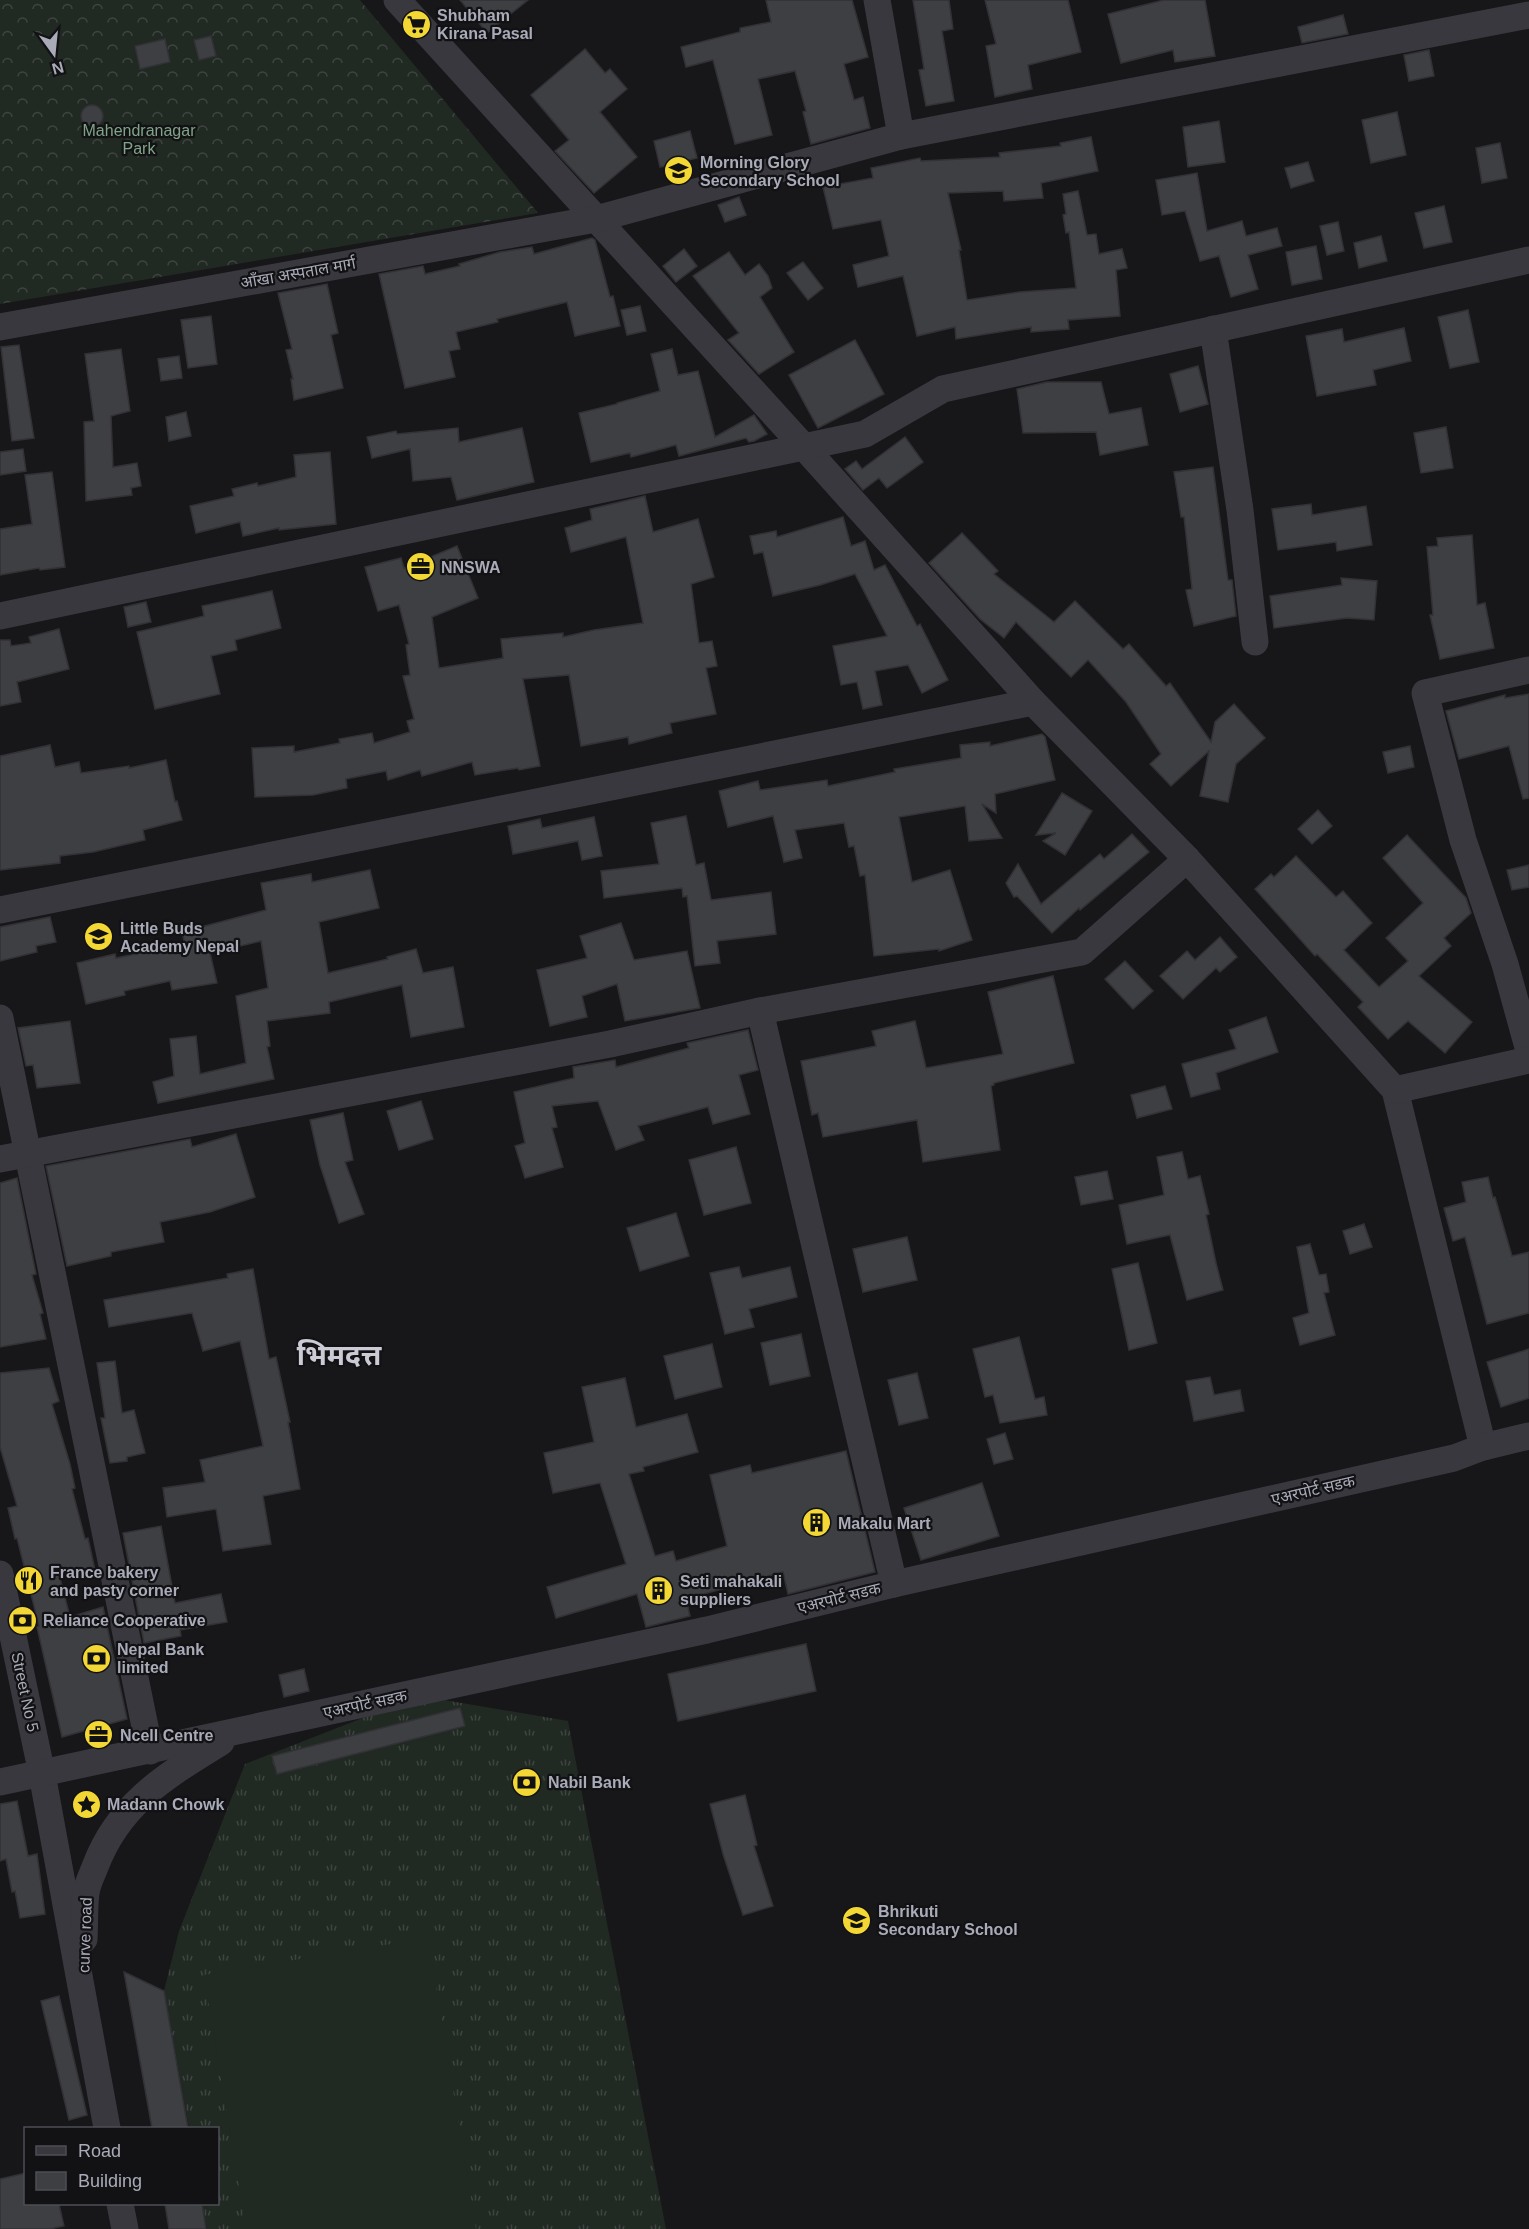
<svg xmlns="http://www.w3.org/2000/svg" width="1529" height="2229" viewBox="0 0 1529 2229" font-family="Helvetica,'Noto Sans Devanagari',sans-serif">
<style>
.grass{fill:url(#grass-tufts)}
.forest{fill:url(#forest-crowns)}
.pitch{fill:#212923}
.building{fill:#3e3f43;stroke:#323135;stroke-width:1.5}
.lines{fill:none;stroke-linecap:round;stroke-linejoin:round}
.minor{stroke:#38383e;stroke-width:27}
.labels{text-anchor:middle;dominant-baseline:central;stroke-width:4.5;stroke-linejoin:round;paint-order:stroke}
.poi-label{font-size:16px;font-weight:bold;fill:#a9abb9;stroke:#121214;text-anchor:start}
.park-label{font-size:16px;fill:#80a489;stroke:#121214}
.street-label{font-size:16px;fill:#a9abb9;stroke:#121214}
.town-label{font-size:28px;font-weight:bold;fill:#cacbd5;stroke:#121214}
</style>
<defs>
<pattern id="grass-tufts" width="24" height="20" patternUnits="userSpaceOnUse" patternTransform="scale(1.5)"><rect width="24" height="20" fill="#212923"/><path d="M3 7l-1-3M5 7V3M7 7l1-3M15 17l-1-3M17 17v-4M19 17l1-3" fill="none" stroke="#3e4541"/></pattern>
<pattern id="forest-crowns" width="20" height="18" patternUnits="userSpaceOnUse" patternTransform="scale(1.5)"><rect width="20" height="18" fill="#212923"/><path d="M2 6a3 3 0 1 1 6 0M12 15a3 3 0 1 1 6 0" fill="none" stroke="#3e4541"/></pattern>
</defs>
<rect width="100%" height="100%" fill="#171719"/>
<path class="grass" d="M438 1699 568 1721 666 2229H207L202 2204H218V2128H189L164 1991 179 1931 245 1764 401 1703Z"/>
<path class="forest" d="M0 0H360L538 213 0 304Z"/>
<path class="pitch" d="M428 1938 476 2229H246L204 1975Z"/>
<g class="building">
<path d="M460 0H528L487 33Z"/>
<path d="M766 0H852L868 57 844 64 854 100 863 97 870 128 811 144 803 112 806 111 795 71 758 79 772 135 735 144 713 60 686 67 681 47 740 32V28L771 22Z"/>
<path d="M913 0H949L953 29 942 31 954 101 926 106 919 70 924 69Z"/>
<path d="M985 0H1068L1081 52 1028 65 1032 89 995 97 986 46 996 44Z"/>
<path d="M1164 0H1205L1215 56 1175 62 1173 50 1121 63 1108 14Z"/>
<path d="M1343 15 1348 34 1302 43 1298 27Z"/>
<path d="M211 36 216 56 199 60 194 40Z"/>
<path d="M165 39 170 62 140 69 135 46Z"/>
<path d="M585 49 605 73 610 69 627 89 600 112 637 157 594 193 555 151 569 140 531 95Z"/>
<path d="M1429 50 1434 76 1409 81 1404 55Z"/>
<circle cx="92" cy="116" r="11"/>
<path d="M1397 112 1406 155 1371 163 1362 120Z"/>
<path d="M1219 121 1225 162 1188 167 1183 127Z"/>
<path d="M690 131 697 158 660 167 654 141Z"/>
<path d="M1091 137 1098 171 1041 183 1043 198 1004 201 1003 191 948 193 961 250H959L967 300 1019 292 1076 288 1069 232 1066 233 1063 215 1066 214 1063 194 1078 191 1087 235 1096 234 1099 254 1122 249 1127 268 1116 270 1120 316 1068 320 1069 329 1031 332V327L956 339 955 327 917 336 903 276 858 287 853 265 889 256 881 220 833 229 823 187 873 178 871 168 920 158 921 161 1000 157 999 153 1061 146 1060 143Z"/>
<path d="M1500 143 1507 178 1482 183 1476 148Z"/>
<path d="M1308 162 1314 181 1291 188 1285 168Z"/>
<path d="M1197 173 1207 231 1242 221 1246 236 1277 228 1282 246 1248 255 1258 289 1231 297 1219 256 1200 261 1185 211 1162 215 1156 180Z"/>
<path d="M739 197 746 215 725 222 718 205Z"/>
<path d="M1444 206 1452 242 1424 248 1415 213Z"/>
<path d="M1338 222 1344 251 1327 255 1320 226Z"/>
<path d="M1381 236 1387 261 1359 268 1354 243Z"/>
<path d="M592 238 595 240 610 297 613 296 620 326 575 336 567 302 497 319 498 322 456 332 460 349 449 351 455 377 405 388 379 274 423 266 425 274 460 266 459 264 500 252 532 247 534 254Z"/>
<path d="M1316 246 1322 279 1292 285 1286 252Z"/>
<path d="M684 249 697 266 676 282 663 266Z"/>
<path d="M729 252 745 275 759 264 768 276 772 288 760 297 794 352 759 374 728 340 739 333 693 276Z"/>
<path d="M803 262 823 288 808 300 787 273Z"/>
<path d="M327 284 338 333 331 335 343 388 294 400 291 379H293L286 350 292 349 278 293Z"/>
<path d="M640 306 646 331 627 335 621 310Z"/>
<path d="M1468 310 1479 362 1450 368 1438 317Z"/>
<path d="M211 316 217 364 188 368 181 320Z"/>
<path d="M1404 328 1411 361 1373 370 1376 385 1317 396 1306 336 1342 329 1344 342Z"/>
<path d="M855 340 884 394 818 428 789 375Z"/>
<path d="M19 345 34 438 12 441 1 347Z"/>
<path d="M121 349 130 411 111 416 113 467 137 463 141 486 131 488 132 495 86 501 84 422 94 421 85 354Z"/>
<path d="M672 349 678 375 698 371 715 437 754 415 767 434 754 441 749 442 746 438 679 456 676 445 631 457 630 453 591 462 579 413 617 404V403L660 391 651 354Z"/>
<path d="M179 356 182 378 161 381 158 359Z"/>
<path d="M1198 366 1208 404 1180 412 1170 374Z"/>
<path d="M1047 382H1101L1109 414 1141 408 1148 445 1100 455 1096 432 1023 433 1017 389Z"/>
<path d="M186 412 191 436 169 441 166 417Z"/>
<path d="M1446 427 1453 468 1421 473 1414 433Z"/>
<path d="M458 428 459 442 522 428 534 482 457 500 451 477 413 481 410 449 372 458 367 437 396 431 397 434Z"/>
<path d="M905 437 923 462 887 488 879 478 863 490 845 469 856 461 862 469Z"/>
<path d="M23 449 26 471 0 475V452Z"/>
<path d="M330 452 336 524 279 530V528L243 536 240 522 196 533 190 506 234 496 232 489 257 483 258 486 296 477 294 455Z"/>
<path d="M1213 467 1228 580H1232L1236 616 1194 626 1186 590 1192 589 1184 517H1181L1174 472Z"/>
<path d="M52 472 65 567 40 570 39 568 0 575V529L32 524 25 475Z"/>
<path d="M645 496 653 532 698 519 714 577 691 584 699 643 712 641 717 666 706 668 716 714 670 723 672 733 629 744 628 737 581 746 569 675 523 679 540 766 519 770 518 768 475 775 472 762 422 776 420 770 388 780 386 771 346 779 347 788 313 795 255 797 252 748 294 746V752L340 743 339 739 372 733 374 743 410 732 407 721 414 719 403 676 410 675 406 645 409 644 399 605 378 611 365 567 401 558 404 568 457 546 478 598 432 617 439 668 503 658 501 639 563 633V637L594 630 643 623 626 537 571 552 565 528 592 520 590 509Z"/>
<path d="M1311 504 1312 515 1366 506 1372 545 1337 551 1336 542 1278 550 1272 509Z"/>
<path d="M843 517 851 546 865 541 874 570 885 565 917 626 920 624 948 680 922 693 908 665 875 671 882 705 863 709 857 682 841 685 833 646 887 636 855 574 820 585 773 596 763 552 754 554 750 536 776 531 777 537Z"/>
<path d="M962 533 998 571 994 574 1054 622 1075 601 1123 649 1129 644 1166 686 1170 683 1211 742 1215 722 1234 704 1265 738 1236 764 1228 802 1200 796 1209 751 1171 786 1150 764 1161 754 1126 702 1088 660 1071 677 1016 622 1004 638 980 619 929 563Z"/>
<path d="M1472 535 1477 605 1485 603 1494 648 1440 659 1430 615H1433L1427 547 1438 546 1437 538Z"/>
<path d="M1341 578 1377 581 1374 620 1347 618 1274 628 1270 596 1342 585Z"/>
<path d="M272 591 281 628 235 640 237 650 211 656 220 694 155 709 137 632 204 616 202 606Z"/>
<path d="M146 602 151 622 128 627 124 607Z"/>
<path d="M59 629 69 669 17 682 21 702 0 706V640H10L11 646 31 643 29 637Z"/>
<path d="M1529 694V798L1523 799 1509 746 1459 759 1446 711 1505 695V698Z"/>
<path d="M1042 734 1045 737 1055 780 995 794 996 813 982 804 1002 838 969 841 965 806 899 817 912 882 950 870 972 940 939 951V949L874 956 865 875 860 876 854 846 849 847 844 823 795 830 802 858 784 862 773 816 728 827 719 791 758 781 760 790 827 780 828 786 895 772 894 769 961 758 960 745 990 742V746Z"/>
<path d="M50 745 55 767 79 762 81 773 129 766V768L166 760 175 802 177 801 182 820 143 830 145 840 93 852 60 856V863L0 870V756Z"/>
<path d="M1410 746 1414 767 1388 773 1383 752Z"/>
<path d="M1062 793 1092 811 1065 855 1043 841 1056 833 1036 835Z"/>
<path d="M1318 810 1332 826 1312 844 1298 829Z"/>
<path d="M686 816 696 865 704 863 711 900 771 892 776 934 717 941 720 963 695 966 687 896 683 897 682 888 604 898 601 871 659 864 651 823Z"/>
<path d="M594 817 602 856 582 860 578 841 513 854 508 826 540 819 542 828Z"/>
<path d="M1132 834 1149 852 1080 910 1079 908 1052 933 1017 896 1014 897 1006 883 1018 864 1041 904 1100 854 1104 859Z"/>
<path d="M1407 835 1466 898 1471 913 1444 938 1451 946 1419 976 1472 1022 1445 1053 1408 1021 1388 1039 1358 1007 1363 1002 1317 954 1315 956 1255 889 1271 874 1274 877 1296 856 1336 897 1343 891 1372 923 1344 950 1379 987 1408 961 1386 938 1423 903 1383 858Z"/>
<path d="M1529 865V887L1512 890 1507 870Z"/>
<path d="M370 870 379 908 319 922 328 973 388 959 387 957 416 949 423 973 453 967 464 1027 411 1037 402 985 329 1002 330 1013 267 1021 270 1046 267 1047 274 1079 158 1103 153 1082 174 1076 170 1039 196 1036 200 1074 246 1063 236 996 268 988 261 941 210 953 217 983 172 990 170 981 124 991 125 995 86 1004 77 963 115 954 116 958 185 944 182 932 266 910 261 883 311 874 312 882Z"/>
<path d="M50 917 56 942 36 946 37 952 0 961V927Z"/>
<path d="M621 923 634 960 687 951 700 1008 625 1021 617 984 582 996 587 1017 550 1026 537 970 587 958 580 936Z"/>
<path d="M1220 937 1237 957 1220 972 1216 968 1183 999 1160 976 1187 951 1195 960Z"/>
<path d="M1125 961 1153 991 1133 1009 1105 979Z"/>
<path d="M1053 976 1074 1063 994 1083V1085L991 1086 1000 1150 923 1162 917 1120 823 1137 818 1113 812 1115 801 1061 876 1046 872 1031 915 1021 926 1068 1003 1054 988 992Z"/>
<path d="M1266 1017 1278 1052 1216 1073 1220 1089 1191 1097 1182 1064 1236 1049 1229 1030Z"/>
<path d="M70 1021 80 1083 37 1088 33 1065 26 1066 18 1028Z"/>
<path d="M748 1030 758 1070 739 1075 750 1114 713 1124 708 1107 638 1126 644 1140 616 1150 598 1101 552 1106 557 1127 552 1128 563 1167 525 1178 515 1146 525 1143 514 1092 574 1078 573 1067 615 1060 616 1067 689 1048 687 1043Z"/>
<path d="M1165 1086 1172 1109 1137 1118 1131 1095Z"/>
<path d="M421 1101 433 1139 399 1150 387 1111Z"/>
<path d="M343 1113 353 1160 345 1162 364 1214 339 1223 320 1165 310 1120Z"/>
<path d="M236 1134 255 1197 210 1212 160 1222 164 1242 111 1252V1256L67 1266 46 1166 190 1139 192 1147Z"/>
<path d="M736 1147 751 1203 704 1215 689 1160Z"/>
<path d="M1182 1152 1188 1179 1200 1176 1209 1214 1206 1215 1216 1263 1223 1290 1187 1300 1170 1235 1127 1244 1119 1205 1164 1195 1157 1157Z"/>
<path d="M1107 1171 1113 1199 1081 1205 1075 1177Z"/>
<path d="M1488 1177 1493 1198 1495 1197 1512 1256 1529 1252V1313L1487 1324 1465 1237 1453 1241 1444 1208 1466 1202 1462 1182Z"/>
<path d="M17 1178 36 1274 32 1275 43 1313 40 1314 46 1339 0 1347V1183Z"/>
<path d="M676 1213 689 1256 640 1271 627 1228Z"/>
<path d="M1364 1224 1372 1247 1350 1254 1343 1231Z"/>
<path d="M907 1237 917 1280 863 1292 853 1249Z"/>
<path d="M1310 1244 1319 1275 1326 1274 1329 1292 1324 1293 1335 1335 1300 1345 1293 1318 1309 1313 1297 1247Z"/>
<path d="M1138 1263 1157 1343 1129 1350 1112 1269Z"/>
<path d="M739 1267 742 1278 790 1267 797 1297 749 1309 754 1327 725 1334 710 1273Z"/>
<path d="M253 1269 269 1359 276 1357 290 1422H288L300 1489 263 1496 271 1544 223 1551 216 1509 167 1517 163 1488 205 1482 200 1460 263 1446 240 1341 203 1351 192 1313 109 1327 104 1300 228 1278 227 1274Z"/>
<path d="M801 1334 810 1376 770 1385 761 1343Z"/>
<path d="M1019 1337 1035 1399 1044 1397 1047 1415 1000 1423 993 1395 985 1397 973 1349Z"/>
<path d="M712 1344 722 1387 675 1399 664 1356Z"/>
<path d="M1529 1349V1398L1501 1407 1487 1362Z"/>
<path d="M115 1361 122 1413 134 1410 145 1453 127 1457V1461L110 1463 101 1418H105L97 1363Z"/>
<path d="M49 1368 59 1401 52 1404 70 1464 75 1488 72 1489 85 1539 88 1538 95 1570 60 1578 70 1617 103 1607 127 1719 62 1737 37 1627 39 1626 17 1538 15 1539 8 1508 17 1506 0 1447V1373Z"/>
<path d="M917 1373 928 1418 899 1425 888 1380Z"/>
<path d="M1210 1377 1214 1395 1240 1390 1244 1411 1194 1421 1186 1381Z"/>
<path d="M625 1378 636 1427 687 1414 698 1452 643 1467 644 1471 629 1474 655 1556 673 1551 676 1561 727 1546 710 1475 750 1465 752 1473 846 1451 875 1572 788 1594 783 1572 686 1599 690 1616 646 1627 637 1594 556 1618 547 1587 626 1564 600 1483 553 1493 544 1453 594 1442 582 1387Z"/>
<path d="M1005 1433 1013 1459 994 1464 987 1439Z"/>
<path d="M982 1483 999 1536 921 1560 904 1508Z"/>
<path d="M161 1526 175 1603 221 1594 227 1622 180 1630 181 1636 144 1643 123 1533Z"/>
<path d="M806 1644 816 1691 678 1721 668 1674Z"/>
<path d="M304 1669 309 1691 284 1697 279 1675Z"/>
<path d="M460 1708 465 1726 277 1774 272 1756Z"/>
<path d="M745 1795 757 1845 754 1846 773 1906 743 1915 723 1854 710 1804Z"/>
<path d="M17 1801 28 1856 37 1854 45 1914 20 1918 15 1891 12 1892 6 1859 0 1861V1804Z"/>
<path d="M124 1972 164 1991 188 2128H152Z"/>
<path d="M59 1996 87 2115 69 2120 41 2001Z"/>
<path d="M26 2173V2204H59L64 2226 50 2229H0V2179Z"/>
<path d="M165 2204H202L206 2229H169Z"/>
</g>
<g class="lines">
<g class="minor">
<path d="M397 0 804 447 1033 702 1187 859 1395 1090 1483 1447"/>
<path d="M877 0 901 136"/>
<path d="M0 327 596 219 901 136 1529 15"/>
<path d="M1213 329 1240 510 1255 642"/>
<path d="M0 616 865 434 943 389 1529 260"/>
<path d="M1529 670 1425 693 1463 840 1505 964 1529 1051"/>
<path d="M0 910 1033 702"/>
<path d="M760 1011 894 1584"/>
<path d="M0 1018 150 1751"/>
<path d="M1395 1090 1529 1060"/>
<path d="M0 1159 610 1044 760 1011 1082 952 1187 859"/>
<path d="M0 1574 42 1774 107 2128"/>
<path d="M0 1782 707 1630 894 1584 1454 1458 1483 1447 1529 1436"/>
<path d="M84 1939C85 1924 84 1908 86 1893 87 1884 92 1875 95 1867 119 1803 166 1776 221 1742"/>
<path d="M120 2204 125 2229"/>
</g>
</g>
<defs>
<symbol id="supermarket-disc" viewBox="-11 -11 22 22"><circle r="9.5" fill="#f3d734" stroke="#121214"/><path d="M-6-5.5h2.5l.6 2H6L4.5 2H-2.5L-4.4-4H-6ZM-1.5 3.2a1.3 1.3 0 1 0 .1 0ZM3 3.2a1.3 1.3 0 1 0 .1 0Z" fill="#111"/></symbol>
<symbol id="school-disc" viewBox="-11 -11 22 22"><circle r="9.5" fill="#f3d734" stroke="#121214"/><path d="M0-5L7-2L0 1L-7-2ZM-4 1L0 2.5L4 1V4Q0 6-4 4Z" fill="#111"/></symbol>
<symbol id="office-disc" viewBox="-11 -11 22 22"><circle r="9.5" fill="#f3d734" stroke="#121214"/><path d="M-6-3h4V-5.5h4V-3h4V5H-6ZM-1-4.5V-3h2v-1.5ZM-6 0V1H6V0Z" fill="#111"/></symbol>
<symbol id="building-disc" viewBox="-11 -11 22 22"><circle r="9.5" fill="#f3d734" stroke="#121214"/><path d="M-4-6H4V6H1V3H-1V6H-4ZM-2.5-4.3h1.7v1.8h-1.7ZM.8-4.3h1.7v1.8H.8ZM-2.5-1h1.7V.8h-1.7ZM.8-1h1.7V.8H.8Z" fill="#111"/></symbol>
<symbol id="restaurant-disc" viewBox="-11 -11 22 22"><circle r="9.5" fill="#f3d734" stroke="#121214"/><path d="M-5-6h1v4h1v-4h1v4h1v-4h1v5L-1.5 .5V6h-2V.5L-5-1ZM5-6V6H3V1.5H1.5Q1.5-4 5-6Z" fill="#111"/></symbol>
<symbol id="bank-disc" viewBox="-11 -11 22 22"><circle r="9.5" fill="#f3d734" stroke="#121214"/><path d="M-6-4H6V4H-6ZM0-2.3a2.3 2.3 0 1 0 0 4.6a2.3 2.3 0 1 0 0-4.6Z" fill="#111"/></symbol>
<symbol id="sight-disc" viewBox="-11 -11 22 22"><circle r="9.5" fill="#f3d734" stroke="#121214"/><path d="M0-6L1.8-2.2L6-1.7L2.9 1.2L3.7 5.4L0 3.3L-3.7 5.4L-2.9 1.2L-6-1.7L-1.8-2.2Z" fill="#111"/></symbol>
</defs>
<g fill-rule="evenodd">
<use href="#supermarket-disc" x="400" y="8" width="33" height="33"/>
<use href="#school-disc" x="662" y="154" width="33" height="33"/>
<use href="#office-disc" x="404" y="550" width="33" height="33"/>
<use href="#school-disc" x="82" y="920" width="33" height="33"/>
<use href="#building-disc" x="800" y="1506" width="33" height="33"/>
<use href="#restaurant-disc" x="12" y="1564" width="33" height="33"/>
<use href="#building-disc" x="642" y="1574" width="33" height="33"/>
<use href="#bank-disc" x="6" y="1604" width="33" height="33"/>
<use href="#bank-disc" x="80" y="1642" width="33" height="33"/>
<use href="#office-disc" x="82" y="1718" width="33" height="33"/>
<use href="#bank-disc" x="510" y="1766" width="33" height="33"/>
<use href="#sight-disc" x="70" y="1788" width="33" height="33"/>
<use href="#school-disc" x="840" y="1904" width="33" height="33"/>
</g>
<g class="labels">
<g class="poi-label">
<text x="437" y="15">Shubham<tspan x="437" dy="18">Kirana Pasal</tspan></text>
<text x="700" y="162">Morning Glory<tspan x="700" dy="18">Secondary School</tspan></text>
<text x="441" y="567">NNSWA</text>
<text x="120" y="928">Little Buds<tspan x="120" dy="18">Academy Nepal</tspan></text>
<text x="838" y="1523">Makalu Mart</text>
<text x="50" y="1572">France bakery<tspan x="50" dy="18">and pasty corner</tspan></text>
<text x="680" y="1581">Seti mahakali<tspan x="680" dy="18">suppliers</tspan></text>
<text x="43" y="1620">Reliance Cooperative</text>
<text x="117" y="1649">Nepal Bank<tspan x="117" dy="18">limited</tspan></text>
<text x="120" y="1735">Ncell Centre</text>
<text x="548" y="1782">Nabil Bank</text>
<text x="107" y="1804">Madann Chowk</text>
<text x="878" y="1911">Bhrikuti<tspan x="878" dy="18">Secondary School</tspan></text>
</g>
<g class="park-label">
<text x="139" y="130">Mahendranagar<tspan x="139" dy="18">Park</tspan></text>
</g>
<g class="street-label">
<text transform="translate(298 273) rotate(-10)">आँखा अस्पताल मार्ग</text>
<text transform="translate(1313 1490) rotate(-13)">एअरपोर्ट सडक</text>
<text transform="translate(839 1598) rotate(-14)">एअरपोर्ट सडक</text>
<text transform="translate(25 1692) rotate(78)">Street No 5</text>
<text transform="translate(365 1704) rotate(-12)">एअरपोर्ट सडक</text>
<text transform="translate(85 1935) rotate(-88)">curve road</text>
</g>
<g class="town-label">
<text x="339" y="1355">भिमदत्त</text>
</g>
</g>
<rect x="24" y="2127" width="195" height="78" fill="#121214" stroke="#4e4f56" stroke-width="1.5"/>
<rect x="36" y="2146" width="30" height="9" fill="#38383e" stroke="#4e4f56" stroke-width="1.5"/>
<text x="78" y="2157" font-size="18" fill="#a9abb9">Road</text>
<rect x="36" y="2172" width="30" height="18" fill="#3e3f43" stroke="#4e4f56" stroke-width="1.5"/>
<text x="78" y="2187" font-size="18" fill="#a9abb9">Building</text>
<g transform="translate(54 54) rotate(165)" stroke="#121214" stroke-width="4.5" paint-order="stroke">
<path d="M0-4.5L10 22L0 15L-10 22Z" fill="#a9abb9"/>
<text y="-9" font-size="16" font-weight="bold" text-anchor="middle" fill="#a9abb9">N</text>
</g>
</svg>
